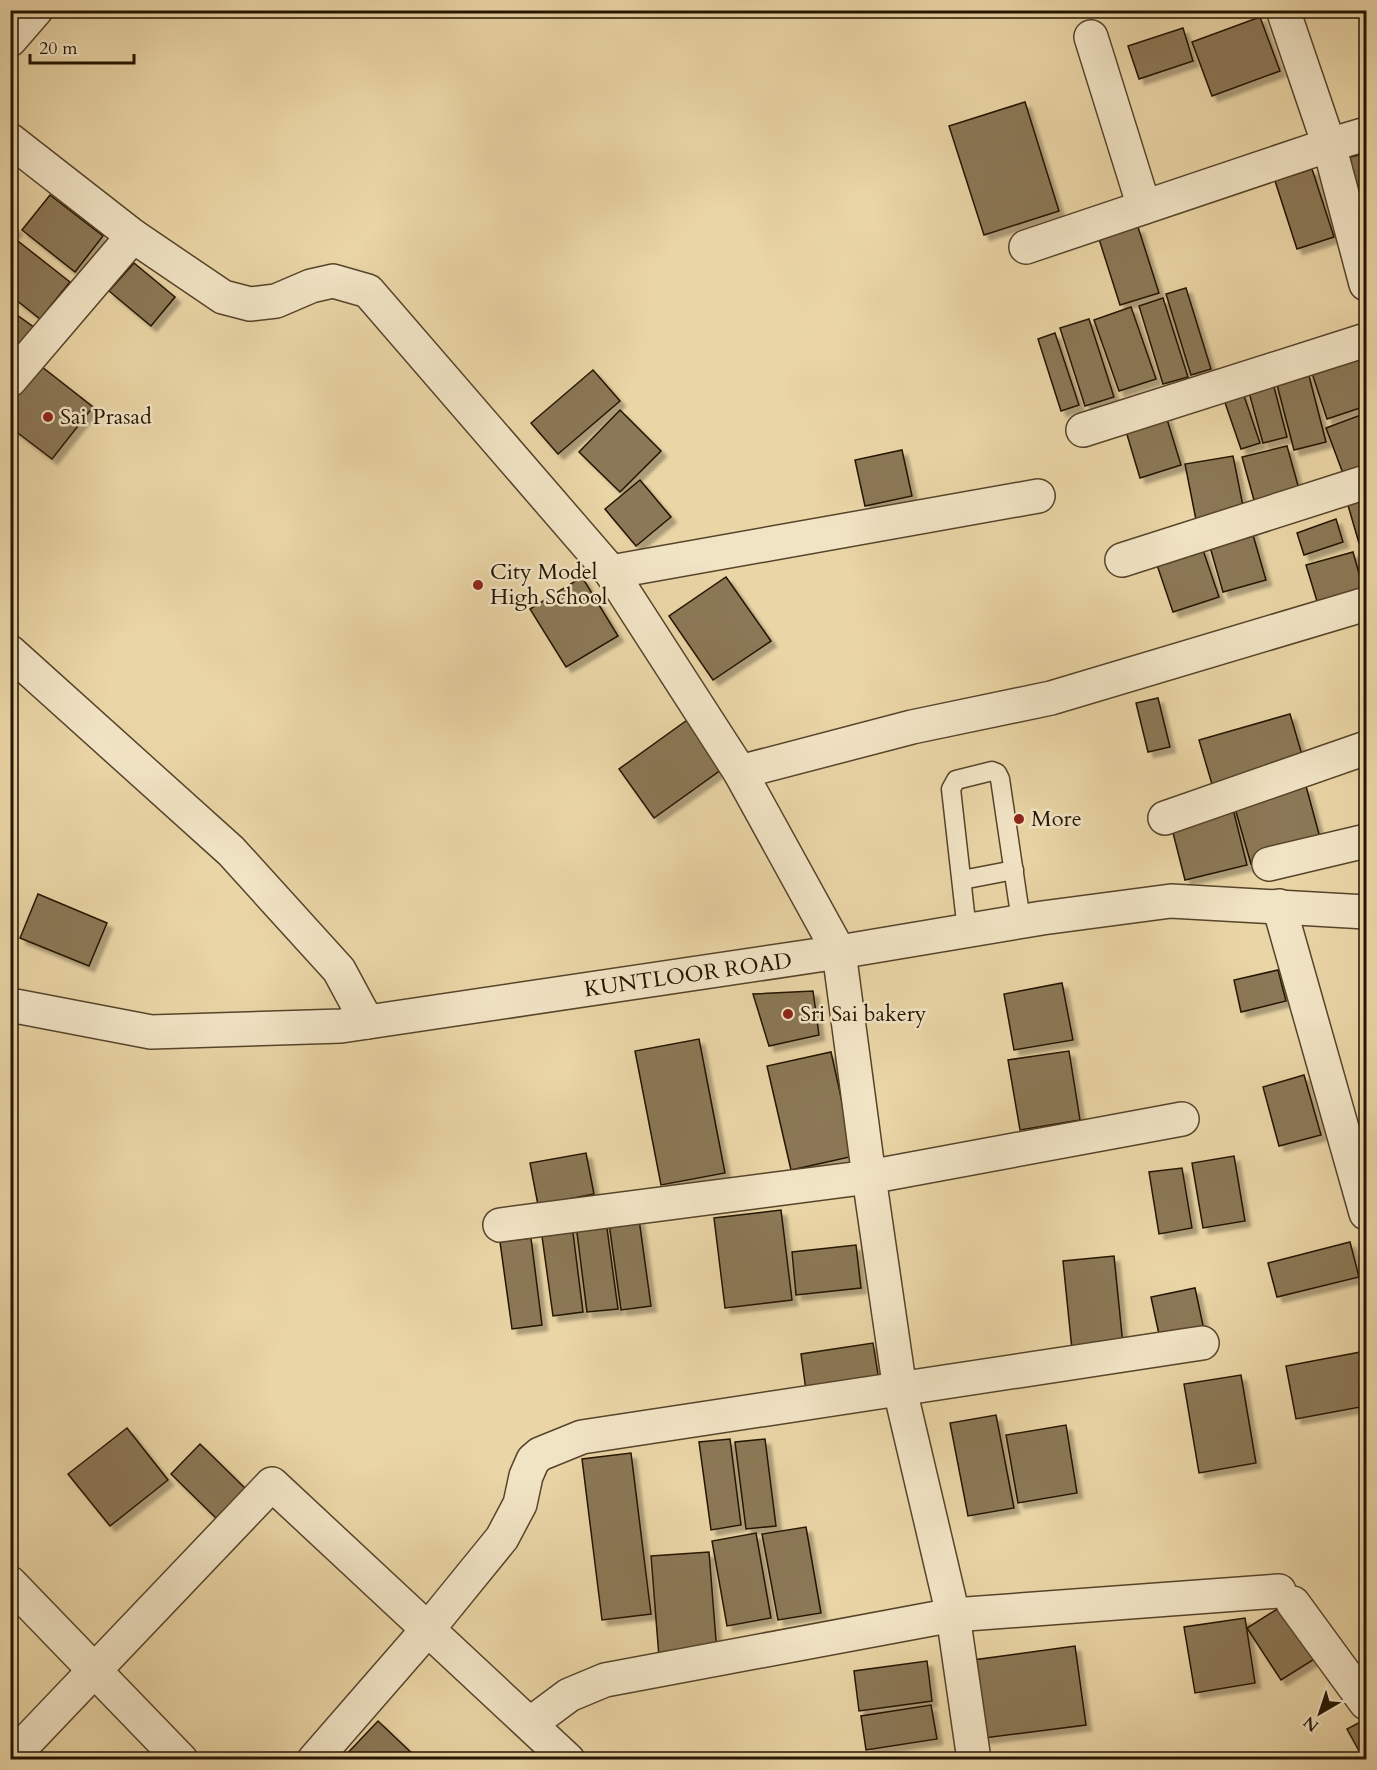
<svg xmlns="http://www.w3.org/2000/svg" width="1377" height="1770" viewBox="0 0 1377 1770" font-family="Cardo,serif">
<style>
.building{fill:#8b7856;stroke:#241400;stroke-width:1.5;filter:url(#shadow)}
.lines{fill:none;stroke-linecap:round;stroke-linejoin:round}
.service-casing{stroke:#56442a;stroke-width:21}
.minor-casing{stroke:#56442a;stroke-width:36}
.tertiary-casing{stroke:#56442a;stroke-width:36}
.service{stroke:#f1e4c5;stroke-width:18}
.minor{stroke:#f1e4c5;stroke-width:33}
.tertiary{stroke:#f1e4c5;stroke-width:33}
.poi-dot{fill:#8f2418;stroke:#f1e4c5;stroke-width:2}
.labels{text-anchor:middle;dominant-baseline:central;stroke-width:5;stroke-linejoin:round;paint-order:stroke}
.poi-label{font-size:22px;fill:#241400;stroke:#f1e4c5;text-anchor:start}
.street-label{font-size:22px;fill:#241400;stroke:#f1e4c5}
</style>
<defs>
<filter id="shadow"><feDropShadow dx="5.5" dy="5.5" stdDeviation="1.5" flood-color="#0004"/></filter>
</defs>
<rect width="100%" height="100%" fill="#ead5a6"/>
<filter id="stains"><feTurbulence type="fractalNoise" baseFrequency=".00333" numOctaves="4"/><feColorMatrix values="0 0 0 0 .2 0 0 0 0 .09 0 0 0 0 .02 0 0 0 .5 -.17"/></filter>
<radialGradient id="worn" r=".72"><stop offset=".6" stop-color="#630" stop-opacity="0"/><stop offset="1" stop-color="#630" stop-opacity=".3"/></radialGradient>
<g class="building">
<path d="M1260 17 1280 71 1212 96 1192 42Z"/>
<path d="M1183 28 1193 61 1139 79 1128 46Z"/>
<path d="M1025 102 1059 211 984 235 949 126Z"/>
<path d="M1366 153V234L1343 159Z"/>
<path d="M1312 169 1334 237 1297 249 1275 181Z"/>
<path d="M50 195 103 236 75 272 22 230Z"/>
<path d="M10 224 17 229 10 237Z"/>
<path d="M1138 227 1159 293 1120 305 1099 239Z"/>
<path d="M14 238 70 282 40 319 10 295V243Z"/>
<path d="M134 263 175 297 151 326 109 291Z"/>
<path d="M1186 288 1211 369 1191 375 1166 294Z"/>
<path d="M1163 298 1188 377 1163 384 1139 306Z"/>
<path d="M1131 307 1156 379 1119 391 1094 320Z"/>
<path d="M10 310 35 328 17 351 10 346Z"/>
<path d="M1089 319 1114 397 1085 406 1060 328Z"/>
<path d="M1055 333 1079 405 1061 411 1038 339Z"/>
<path d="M1365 357 1366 406 1327 419 1312 373Z"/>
<path d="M37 363 93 407 52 459 10 427V397Z"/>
<path d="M593 370 620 401 558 454 531 423Z"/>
<path d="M1308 372 1326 442 1294 450 1276 381Z"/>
<path d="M1273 383 1287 437 1263 443 1248 389Z"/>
<path d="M1241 387 1260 443 1241 449 1222 394Z"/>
<path d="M620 410 661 451 620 492 579 452Z"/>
<path d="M1366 413V468L1344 476 1326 428Z"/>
<path d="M1166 416 1181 465 1140 478 1125 428Z"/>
<path d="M1287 446 1299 489 1254 500 1242 457Z"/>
<path d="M902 450 912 496 865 506 855 460Z"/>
<path d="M1233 456 1245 516 1197 525 1185 464Z"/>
<path d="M640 480 671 517 636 546 605 509Z"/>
<path d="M1366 489V541L1359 543 1345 495Z"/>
<path d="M1336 519 1343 542 1304 555 1297 533Z"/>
<path d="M1251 528 1266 580 1223 592 1208 540Z"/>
<path d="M1202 547 1219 597 1173 612 1156 562Z"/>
<path d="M1353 552 1366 598 1320 611 1306 565Z"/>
<path d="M582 577 618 636 566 667 530 609Z"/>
<path d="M726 577 771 641 713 680 669 616Z"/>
<path d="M1158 698 1170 747 1148 752 1136 703Z"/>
<path d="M1290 714 1305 765 1214 791 1199 740Z"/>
<path d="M690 718 725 767 654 818 619 769Z"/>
<path d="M1306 786 1322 845 1251 864 1234 805Z"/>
<path d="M1232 805 1247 865 1185 880 1170 821Z"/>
<path d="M38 894 107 923 89 966 20 938Z"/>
<path d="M1278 970 1286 1001 1241 1012 1234 980Z"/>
<path d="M1062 983 1073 1040 1014 1050 1004 994Z"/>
<path d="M813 991 819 1035 769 1046 753 994Z"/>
<path d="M699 1039 725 1173 661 1185 635 1051Z"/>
<path d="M1069 1051 1080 1120 1020 1130 1008 1060Z"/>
<path d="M831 1052 854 1156 791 1170 767 1066Z"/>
<path d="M1304 1075 1321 1135 1279 1146 1263 1087Z"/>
<path d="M586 1153 594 1194 538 1205 530 1163Z"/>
<path d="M1234 1156 1245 1221 1203 1228 1192 1163Z"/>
<path d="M1182 1168 1192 1228 1159 1234 1149 1172Z"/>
<path d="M781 1210 792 1300 725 1308 714 1218Z"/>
<path d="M639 1219 651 1306 621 1310 609 1223Z"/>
<path d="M606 1221 618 1309 587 1312 576 1225Z"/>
<path d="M572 1225 583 1312 553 1316 541 1229Z"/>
<path d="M531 1238 542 1325 512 1329 500 1242Z"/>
<path d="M1350 1242 1359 1277 1277 1297 1268 1263Z"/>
<path d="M856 1245 861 1288 796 1295 792 1252Z"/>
<path d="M1114 1256 1123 1345 1072 1350 1063 1261Z"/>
<path d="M1195 1288 1204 1330 1160 1339 1151 1297Z"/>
<path d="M873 1343 880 1387 807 1398 801 1354Z"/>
<path d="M1366 1351V1406L1296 1419 1286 1366Z"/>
<path d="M1241 1375 1256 1463 1199 1473 1184 1384Z"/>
<path d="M996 1415 1014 1508 968 1516 950 1423Z"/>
<path d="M1066 1425 1077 1493 1018 1503 1006 1435Z"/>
<path d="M127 1428 168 1480 110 1526 68 1474Z"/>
<path d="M730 1439 741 1525 711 1530 699 1442Z"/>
<path d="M765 1439 776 1526 746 1529 735 1442Z"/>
<path d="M200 1444 249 1492 220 1522 171 1474Z"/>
<path d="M631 1453 651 1614 602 1620 582 1459Z"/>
<path d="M806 1527 821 1613 778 1620 762 1534Z"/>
<path d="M756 1533 771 1618 727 1626 712 1541Z"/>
<path d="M709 1552 717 1653 659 1657 651 1556Z"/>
<path d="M1290 1601 1324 1653 1281 1680 1247 1628Z"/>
<path d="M1245 1618 1255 1683 1195 1693 1184 1627Z"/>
<path d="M1075 1646 1086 1725 984 1738 973 1660Z"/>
<path d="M927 1661 932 1701 859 1711 854 1671Z"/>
<path d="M931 1705 937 1739 866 1750 861 1716Z"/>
<path d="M1366 1719V1760H1364L1347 1729Z"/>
<path d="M378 1721 419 1760H341Z"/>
<path d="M943 1755 944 1760H899Z"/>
</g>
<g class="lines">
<defs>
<g id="service">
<path d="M962 880 1014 870"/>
<path d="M967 931 951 789 956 780 992 771 997 773 1000 779 1021 921"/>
</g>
<g id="minor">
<path d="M1283 10 1329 145 1366 284"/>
<path d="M1091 37 1144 207"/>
<path d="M10 40 36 10"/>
<path d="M10 140 133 236 223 297 250 304 276 301 311 286 333 281 368 291 611 572 740 772 839 952 869 1177 900 1390 953 1615 974 1760"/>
<path d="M1026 247 1329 145 1366 134"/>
<path d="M10 380 133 236"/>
<path d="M1083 430 1366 340"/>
<path d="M1122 560 1366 482"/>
<path d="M611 572 1038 496"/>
<path d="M10 652 231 851 339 970 367 1022"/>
<path d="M740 772 912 727 1051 698 1366 604"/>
<path d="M1165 818 1366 748"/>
<path d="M1269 864 1366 841"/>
<path d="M1279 906 1366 1213"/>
<path d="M500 1225 869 1177 1182 1119"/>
<path d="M10 1583 181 1760"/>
<path d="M1293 1603 1366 1703"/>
<path d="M530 1724 569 1695 605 1680 953 1615 1279 1591"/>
<path d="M10 1759 272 1484 568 1760"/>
<path d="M314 1760 428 1629 502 1538 520 1504 526 1476 533 1460 540 1454 582 1437 1202 1343"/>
</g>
<path id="tertiary" d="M10 1005 151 1032 341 1026 839 952 1042 918 1171 901 1366 912"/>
</defs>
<use href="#service" class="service-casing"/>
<use href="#minor" class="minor-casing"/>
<use href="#tertiary" class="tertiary-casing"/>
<use href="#service" class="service"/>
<use href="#minor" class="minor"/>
<use href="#tertiary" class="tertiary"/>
</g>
<g class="poi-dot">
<circle cx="48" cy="417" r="6"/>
<circle cx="478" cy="585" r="6"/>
<circle cx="1019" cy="819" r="6"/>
<circle cx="788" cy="1014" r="6"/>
</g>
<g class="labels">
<g class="poi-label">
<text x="60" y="417">Sai Prasad</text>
<text x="490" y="572">City Model<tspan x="490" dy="25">High School</tspan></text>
<text x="1031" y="819">More</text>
<text x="800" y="1014">Sri Sai bakery</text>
</g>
<g class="street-label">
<text transform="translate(688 975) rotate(-8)">KUNTLOOR ROAD</text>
</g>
</g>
<rect width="1377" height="1770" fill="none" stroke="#ead5a6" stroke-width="36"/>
<rect x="12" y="12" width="1353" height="1746" fill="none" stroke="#241400" stroke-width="3"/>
<rect x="18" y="18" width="1341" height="1734" fill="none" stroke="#241400" stroke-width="1.5"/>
<g transform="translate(1320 1713) rotate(219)" stroke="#f1e4c5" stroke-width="4.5" paint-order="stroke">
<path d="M0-4.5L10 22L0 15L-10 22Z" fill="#241400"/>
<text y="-9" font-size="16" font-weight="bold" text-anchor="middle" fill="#241400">N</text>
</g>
<path d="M30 54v9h104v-9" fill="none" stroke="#241400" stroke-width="3"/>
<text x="39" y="54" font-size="18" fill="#241400" stroke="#f1e4c5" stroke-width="4.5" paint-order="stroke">20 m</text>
<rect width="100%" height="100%" filter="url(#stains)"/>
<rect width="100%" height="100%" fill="url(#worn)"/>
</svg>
